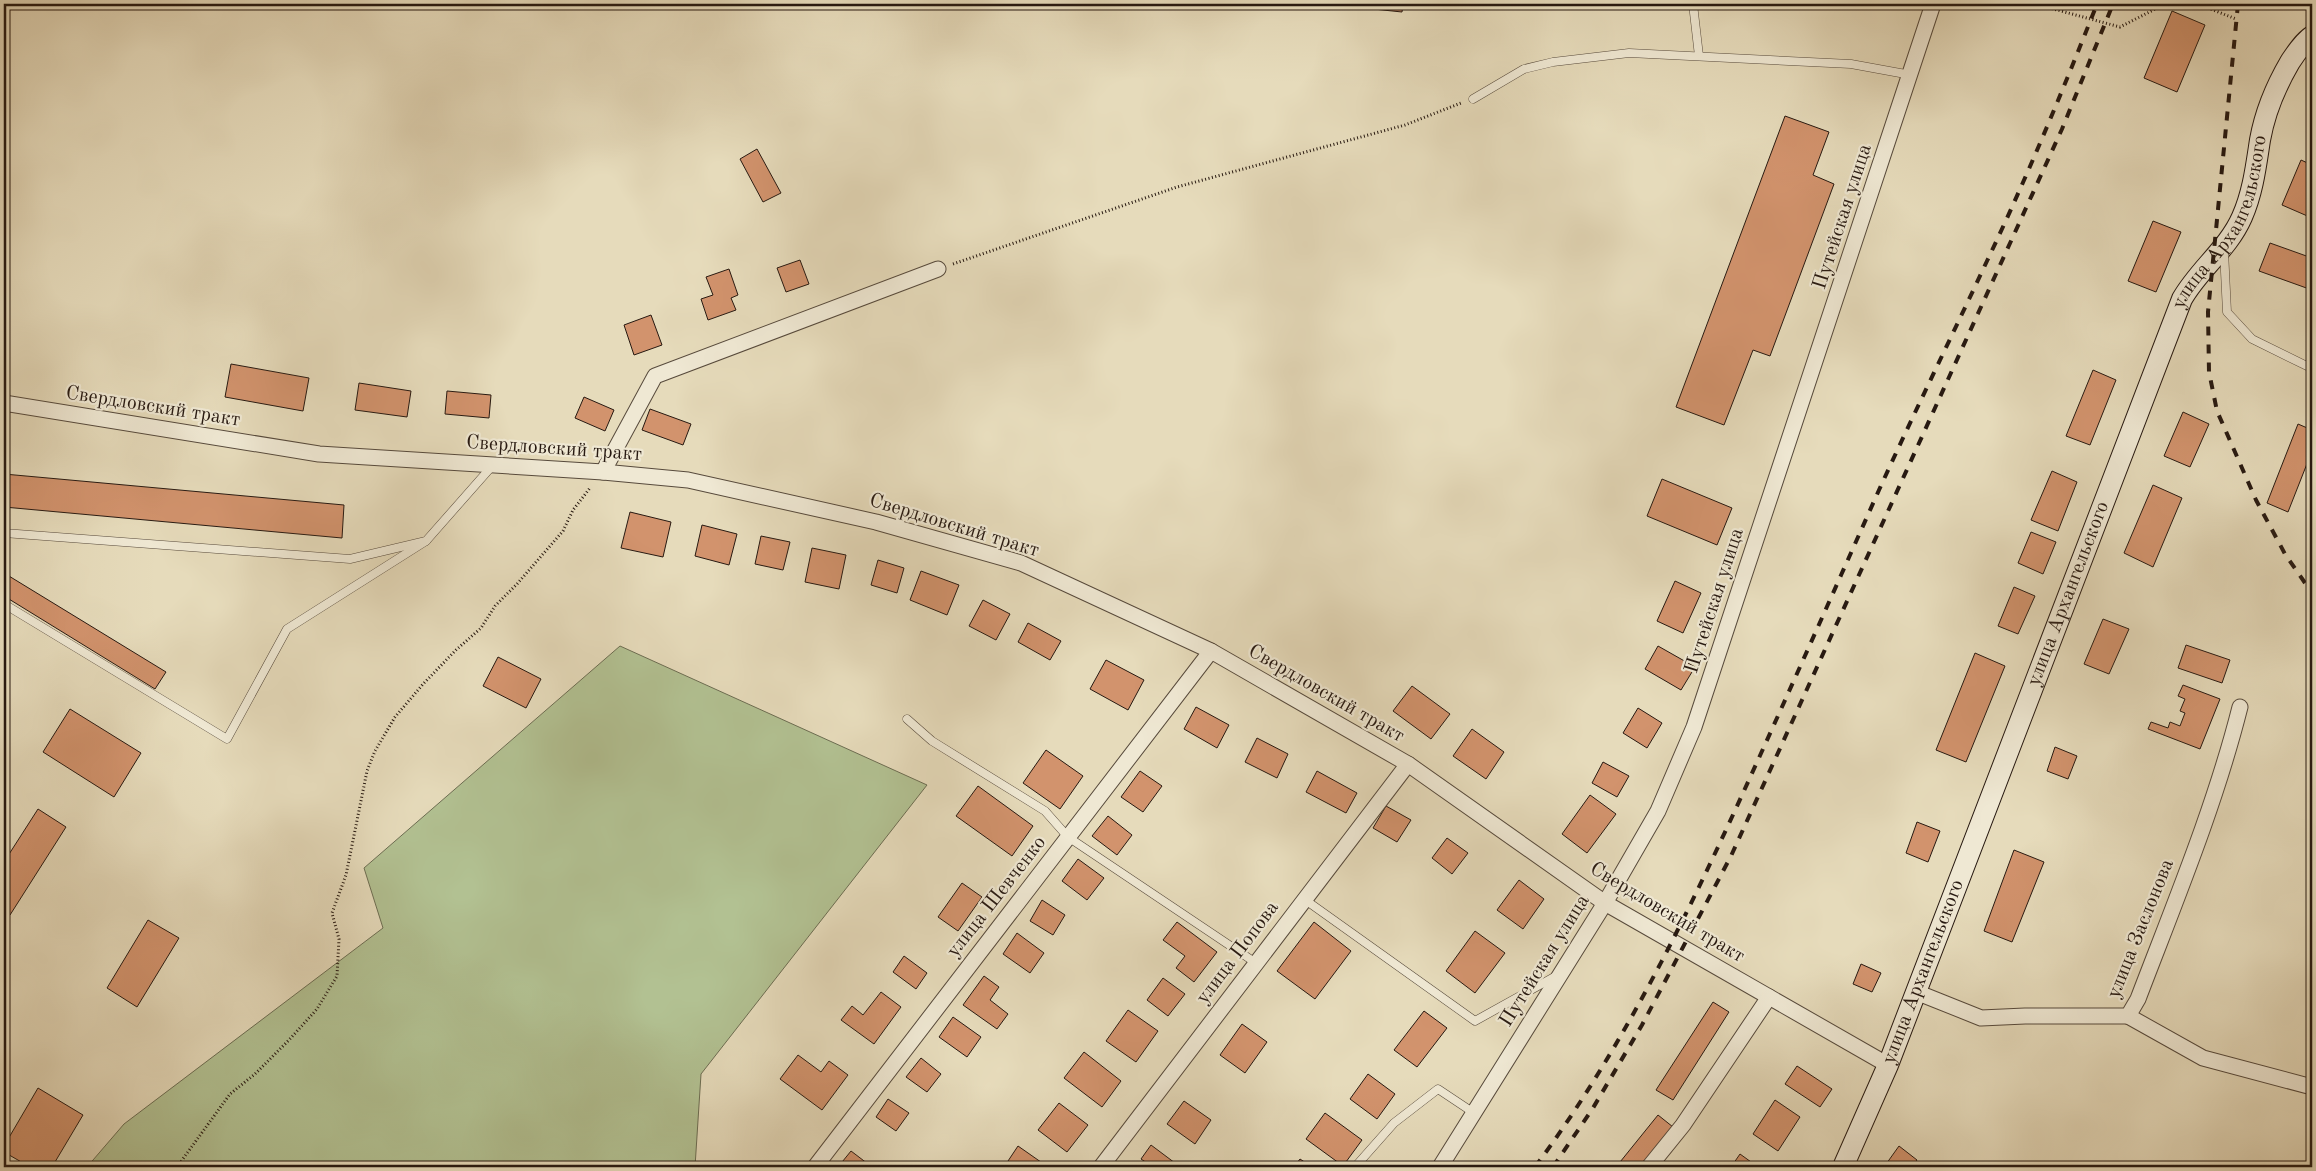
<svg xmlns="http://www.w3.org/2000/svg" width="2316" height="1171" viewBox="0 0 2316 1171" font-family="'Old Standard TT',serif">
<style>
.green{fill:#b2c192;stroke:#6c6d52}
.building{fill:#d2936d;stroke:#271911}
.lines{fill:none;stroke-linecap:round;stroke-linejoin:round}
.lane-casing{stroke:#574a3c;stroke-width:9}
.street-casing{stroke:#574a3c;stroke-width:17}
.secondary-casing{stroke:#271911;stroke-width:22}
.path{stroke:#271911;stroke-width:3;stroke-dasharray:1 2.5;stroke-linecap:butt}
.lane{stroke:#efe8d3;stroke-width:8}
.street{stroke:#efe8d3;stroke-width:15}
.secondary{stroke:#efe8d3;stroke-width:20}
.rail{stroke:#271911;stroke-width:4;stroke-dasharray:9 9;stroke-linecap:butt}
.labels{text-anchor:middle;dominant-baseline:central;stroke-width:4.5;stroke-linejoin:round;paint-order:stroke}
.street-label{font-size:20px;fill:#271911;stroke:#efe8d3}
</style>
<rect width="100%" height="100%" fill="#e6dbbb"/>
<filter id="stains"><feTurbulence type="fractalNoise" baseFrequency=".004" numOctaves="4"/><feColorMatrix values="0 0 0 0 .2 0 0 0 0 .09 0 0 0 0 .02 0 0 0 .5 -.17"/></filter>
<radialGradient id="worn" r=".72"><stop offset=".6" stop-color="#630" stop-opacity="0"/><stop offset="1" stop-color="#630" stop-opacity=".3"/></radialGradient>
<path class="green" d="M620 646 927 785 701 1074 695 1167H87L124 1124 383 928 364 868Z"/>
<g class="building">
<path d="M1365 4H1403L1402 12 1364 8Z"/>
<path d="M2172 11 2205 25 2177 92 2144 78Z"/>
<path d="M1785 116 1829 132 1813 175 1834 184 1770 356 1753 350 1724 425 1676 407Z"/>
<path d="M757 149 781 193 763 202 740 159Z"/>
<path d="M2301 160 2312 165V218L2282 205Z"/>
<path d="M2153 221 2181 232 2156 292 2128 281Z"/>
<path d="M2270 243 2312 258V290L2259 271Z"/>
<path d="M800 260 809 284 786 292 777 268Z"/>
<path d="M729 269 738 295 731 298 736 310 708 320 701 299 713 295 706 277Z"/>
<path d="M651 315 662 345 634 355 624 325Z"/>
<path d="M231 364 309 378 303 411 225 397Z"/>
<path d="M2093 370 2116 380 2090 445 2066 436Z"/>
<path d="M359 383 411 391 407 417 355 410Z"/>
<path d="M447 391 491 395 489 418 445 414Z"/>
<path d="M584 397 614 410 605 431 575 418Z"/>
<path d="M650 409 691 424 683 445 642 430Z"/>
<path d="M2183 412 2209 424 2190 467 2164 456Z"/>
<path d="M2298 424 2312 430V451L2288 512 2267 503Z"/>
<path d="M2052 471 2077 482 2058 531 2031 520Z"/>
<path d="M4 474 344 505 342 538 4 507Z"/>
<path d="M1662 479 1732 508 1717 545 1647 516Z"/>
<path d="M2153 485 2182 498 2153 567 2124 553Z"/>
<path d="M630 512 671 522 663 557 621 548Z"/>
<path d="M702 525 737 534 729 565 695 556Z"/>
<path d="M2031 532 2056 542 2043 574 2018 563Z"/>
<path d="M761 536 790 542 783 570 755 564Z"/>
<path d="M812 548 846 555 839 589 805 582Z"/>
<path d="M878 560 904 568 897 593 871 585Z"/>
<path d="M921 571 959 585 947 615 910 600Z"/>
<path d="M4 573 166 672 155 689 4 596Z"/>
<path d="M1675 581 1701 593 1683 633 1657 621Z"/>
<path d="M2014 587 2035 596 2018 634 1998 626Z"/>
<path d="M983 600 1010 614 996 640 969 626Z"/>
<path d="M2103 619 2129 629 2109 674 2084 664Z"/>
<path d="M1028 623 1061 641 1050 660 1018 642Z"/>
<path d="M2186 645 2230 660 2222 683 2178 668Z"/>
<path d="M1658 646 1695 667 1681 690 1645 669Z"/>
<path d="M1975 653 2005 666 1966 762 1936 750Z"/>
<path d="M498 657 541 679 526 708 483 686Z"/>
<path d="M1106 660 1144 680 1128 710 1090 689Z"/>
<path d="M2183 685 2220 699 2200 749 2148 729 2151 722 2168 728 2170 722 2180 726 2185 713 2180 711 2185 699 2178 696Z"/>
<path d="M1412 686 1450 714 1431 739 1393 711Z"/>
<path d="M1196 707 1229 725 1217 748 1184 729Z"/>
<path d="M1638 708 1662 723 1647 748 1623 733Z"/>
<path d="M70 709 141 753 114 797 43 752Z"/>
<path d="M1472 729 1504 752 1486 779 1453 756Z"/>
<path d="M1257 738 1288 754 1277 778 1245 762Z"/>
<path d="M2055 747 2077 756 2068 779 2047 771Z"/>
<path d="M1046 750 1083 776 1060 809 1023 783Z"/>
<path d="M1603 762 1629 776 1617 797 1592 783Z"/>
<path d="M1140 771 1162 786 1143 812 1121 797Z"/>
<path d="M1317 771 1357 793 1346 813 1306 792Z"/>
<path d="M978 786 1033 826 1012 856 956 816Z"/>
<path d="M1590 795 1616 814 1587 853 1562 834Z"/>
<path d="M1386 806 1411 820 1397 842 1373 828Z"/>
<path d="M38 809 66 827 10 915 4 911V862Z"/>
<path d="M1108 816 1132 835 1117 855 1092 836Z"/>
<path d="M1917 822 1940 831 1928 862 1906 853Z"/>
<path d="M1447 838 1468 853 1452 874 1432 858Z"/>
<path d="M2014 850 2044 862 2012 942 1984 931Z"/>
<path d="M1078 859 1104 878 1087 900 1062 881Z"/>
<path d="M1519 880 1544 899 1523 929 1497 910Z"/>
<path d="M962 883 982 897 958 931 938 917Z"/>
<path d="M1042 900 1065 915 1053 935 1030 921Z"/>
<path d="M148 920 179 938 137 1007 107 988Z"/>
<path d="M1177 922 1217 952 1194 982 1176 968 1185 956 1163 940Z"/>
<path d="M1314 922 1351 951 1315 999 1277 971Z"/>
<path d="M1475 931 1505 953 1475 993 1446 971Z"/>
<path d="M1017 933 1044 953 1030 973 1003 954Z"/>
<path d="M904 956 927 973 916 989 893 972Z"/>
<path d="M1861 964 1881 973 1872 992 1853 984Z"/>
<path d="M984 976 999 987 990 1000 1008 1014 997 1029 963 1005Z"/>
<path d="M1163 978 1185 994 1168 1016 1147 1000Z"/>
<path d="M881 992 901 1007 874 1044 841 1020 852 1006 863 1015Z"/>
<path d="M1713 1002 1729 1012 1673 1100 1656 1090Z"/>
<path d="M1128 1010 1158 1031 1136 1062 1106 1041Z"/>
<path d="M1424 1011 1447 1028 1417 1067 1394 1050Z"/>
<path d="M953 1017 981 1037 967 1057 939 1037Z"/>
<path d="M1242 1024 1267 1042 1245 1073 1220 1055Z"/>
<path d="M1084 1052 1121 1081 1102 1107 1064 1078Z"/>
<path d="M798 1055 821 1072 829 1061 848 1075 822 1110 780 1079Z"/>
<path d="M921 1058 941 1074 927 1092 906 1077Z"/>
<path d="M1797 1066 1832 1089 1820 1107 1785 1084Z"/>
<path d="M1368 1074 1395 1094 1377 1119 1350 1099Z"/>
<path d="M38 1088 83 1115 52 1167H30L4 1152V1146Z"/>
<path d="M888 1099 909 1113 896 1131 876 1117Z"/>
<path d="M1775 1100 1800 1117 1778 1151 1753 1134Z"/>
<path d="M1184 1101 1211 1120 1195 1144 1167 1124Z"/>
<path d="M1059 1103 1088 1125 1067 1152 1038 1130Z"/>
<path d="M1325 1113 1362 1140 1343 1166 1306 1139Z"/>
<path d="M1658 1115 1673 1127 1640 1167H1616Z"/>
<path d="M1151 1145 1179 1166 1178 1167H1153L1141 1159Z"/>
<path d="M1018 1146 1048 1167H1004Z"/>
<path d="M1899 1146 1917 1160 1912 1167H1884Z"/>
<path d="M851 1151 872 1167H838Z"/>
<path d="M1740 1154 1758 1167H1731Z"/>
<path d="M1300 1159 1312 1167H1294Z"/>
</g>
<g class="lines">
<defs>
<g id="lane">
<path d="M1693 4 1699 56"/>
<path d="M1473 99 1524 69 1553 62 1629 53 1851 64 1911 75"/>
<path d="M2224 251 2227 312 2252 339 2309 367"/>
<path d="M4 533 350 559 426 541 493 465"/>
<path d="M4 604 227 739 287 629 426 541"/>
<path d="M907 719 932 741 1045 811 1068 837 1256 963"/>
<path d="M1304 899 1475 1021 1556 976"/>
<path d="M1355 1167 1394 1123 1438 1089 1474 1113"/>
</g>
<g id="street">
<path d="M4 403 319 454 603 472 688 480 876 522 1021 563 1211 651 1408 764 1605 903 1888 1065"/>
<path d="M603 472 655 376 938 269"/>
<path d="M1916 992 1981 1018 2025 1016H2128L2138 999C2175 902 2215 806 2240 707"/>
<path d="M2128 1016 2203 1058 2312 1087"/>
<path d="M815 1167 1211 651"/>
<path d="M1101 1167 1408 764"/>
<path d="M1440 1167 1605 903 1658 811 1694 727 1933 4"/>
<path d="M1649 1167 1683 1125 1769 997"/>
</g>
<g id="secondary">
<path id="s1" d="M1843 1167 1888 1065 2182 299C2199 269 2228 249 2242 217 2253 192 2256 166 2260 140 2265 112 2276 86 2290 62 2296 53 2303 42 2312 36"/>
</g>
</defs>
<use href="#lane" class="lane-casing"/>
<use href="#street" class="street-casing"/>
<use href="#secondary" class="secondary-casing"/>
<g class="path">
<path d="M2035 4 2120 27 2165 4"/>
<path d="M2198 4 2236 19"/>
<path d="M953 264 1177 187 1405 125 1461 103"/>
<path d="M177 1167 230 1094 255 1074 289 1040 317 1009 337 976 339 939 332 913 346 875 367 771 375 751 395 717 424 683 456 650 481 628 495 606 517 584 563 531 573 510 590 488"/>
</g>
<use href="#lane" class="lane"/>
<use href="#street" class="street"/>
<use href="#secondary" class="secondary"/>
<g class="rail">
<path d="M2238 4 2208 312 2209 372 2217 411 2256 500 2285 554 2312 593"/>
<path d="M1535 1167C1620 1053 1684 922 1743 793 1789 692 1834 591 1879 490 1914 413 1951 338 1987 261 2027 177 2063 90 2097 4"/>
<path d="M1553 1167 1593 1108 1642 1025 1731 856 2062 129 2113 4"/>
</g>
</g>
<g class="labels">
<g class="street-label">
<text transform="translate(1843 217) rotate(-72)">Путейская улица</text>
<text stroke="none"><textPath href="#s1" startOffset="1020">улица Архангельского</textPath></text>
<text transform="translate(153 407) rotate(9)">Свердловский тракт</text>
<text transform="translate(554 449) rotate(4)">Свердловский тракт</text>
<text transform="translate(954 526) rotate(17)">Свердловский тракт</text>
<text stroke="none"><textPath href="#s1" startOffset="616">улица Архангельского</textPath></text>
<text transform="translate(1715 601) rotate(-72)">Путейская улица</text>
<text transform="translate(1326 694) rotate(30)">Свердловский тракт</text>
<text transform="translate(997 897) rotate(-52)">улица Шевченко</text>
<text transform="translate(1667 913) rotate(31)">Свердловский тракт</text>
<text transform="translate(2141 929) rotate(-68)">улица Заслонова</text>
<text transform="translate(1238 953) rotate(-53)">улица Попова</text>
<text transform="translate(1545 961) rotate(-58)">Путейская улица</text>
<text stroke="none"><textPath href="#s1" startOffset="211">улица Архангельского</textPath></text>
</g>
</g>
<rect width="2316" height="1171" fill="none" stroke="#e6dbbb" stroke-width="20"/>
<rect x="5" y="5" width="2306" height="1161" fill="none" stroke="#271911" stroke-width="2.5"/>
<rect x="10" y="10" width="2296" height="1151" fill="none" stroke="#271911"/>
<rect width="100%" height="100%" filter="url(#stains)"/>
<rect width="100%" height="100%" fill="url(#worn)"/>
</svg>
